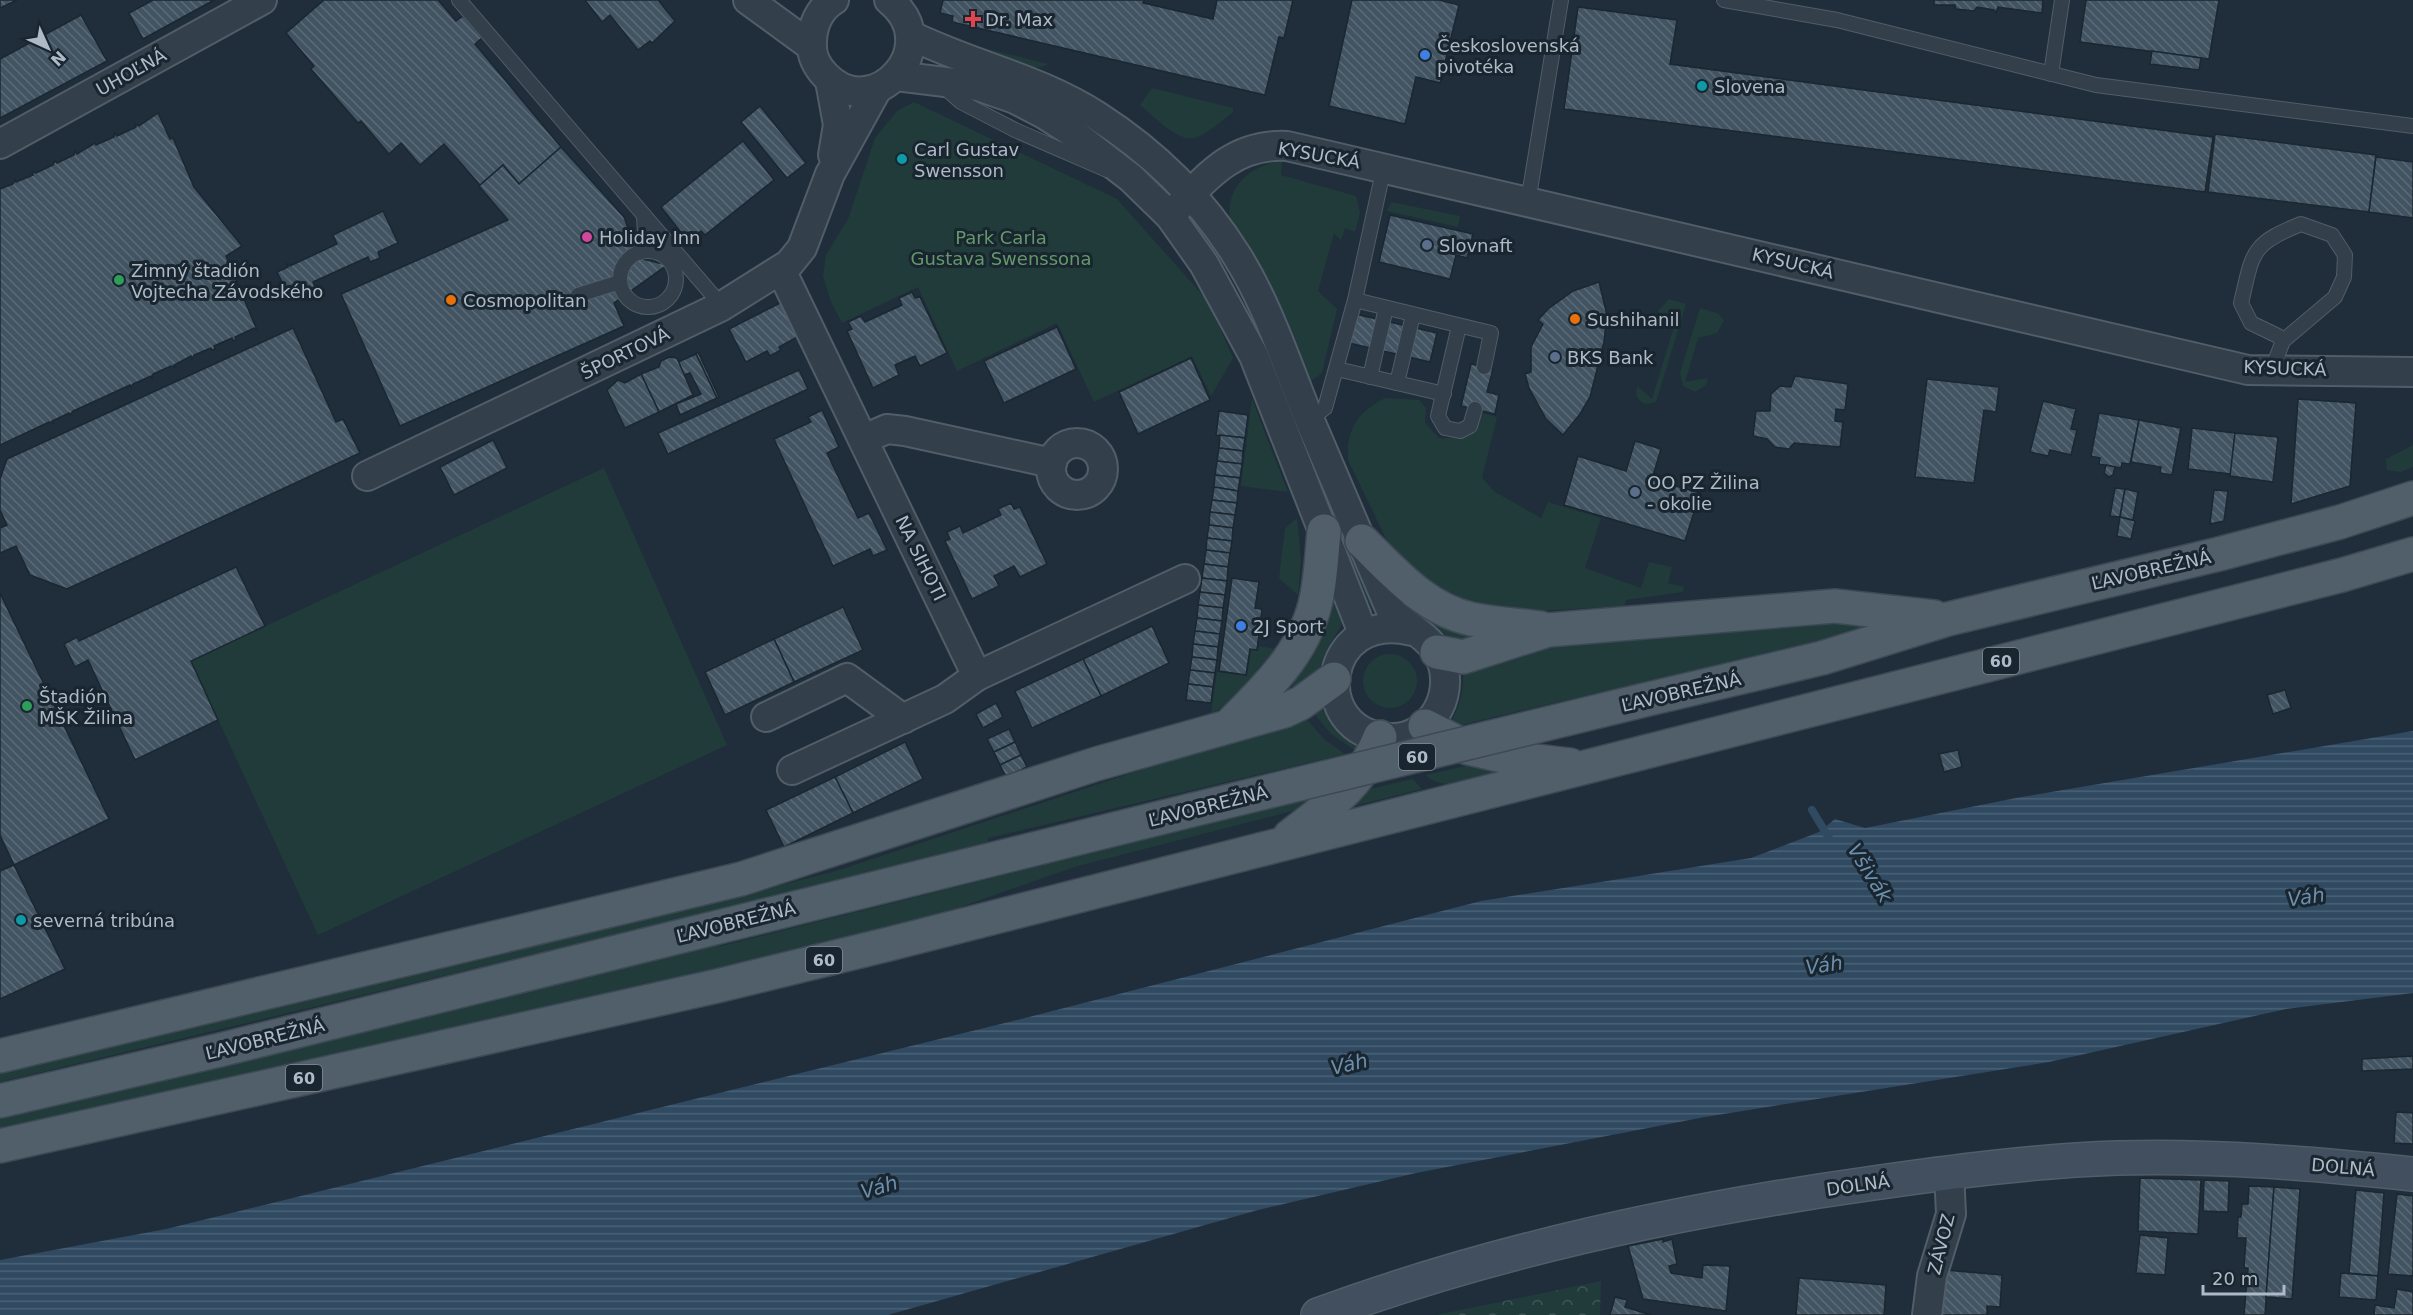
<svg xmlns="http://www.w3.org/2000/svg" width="2413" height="1315" viewBox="0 0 2413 1315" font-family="'DejaVu Sans',sans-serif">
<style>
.green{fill:#213b3b}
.forest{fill:url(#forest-crowns)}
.water{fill:url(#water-rules)}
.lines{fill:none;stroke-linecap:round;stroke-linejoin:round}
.stream{stroke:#304a61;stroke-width:8}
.building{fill:url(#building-back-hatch);stroke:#1b2731;stroke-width:1.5}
.service-casing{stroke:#515d68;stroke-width:16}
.minor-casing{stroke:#515d68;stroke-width:32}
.secondary-casing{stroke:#515d68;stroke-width:36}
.primary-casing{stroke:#3d4954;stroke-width:36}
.service{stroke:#33404b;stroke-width:14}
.minor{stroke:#33404b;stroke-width:28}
.secondary{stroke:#414f5e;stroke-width:33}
.primary{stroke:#515f6b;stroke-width:33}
.primary-bridge-casing{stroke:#3d4954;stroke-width:36;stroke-linecap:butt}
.primary-bridge{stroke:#515f6b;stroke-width:33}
.health-dot{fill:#e0444e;stroke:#19252f;stroke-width:2}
.shop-dot{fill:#3f7fe0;stroke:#19252f;stroke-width:2}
.culture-dot{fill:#0f9aa8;stroke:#19252f;stroke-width:2}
.hotel-dot{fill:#d1479c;stroke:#19252f;stroke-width:2}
.service-dot{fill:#5c6f8a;stroke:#19252f;stroke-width:2}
.leisure-dot{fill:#2e9e5b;stroke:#19252f;stroke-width:2}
.food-dot{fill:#e8710a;stroke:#19252f;stroke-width:2}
.labels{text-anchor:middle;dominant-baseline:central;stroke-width:6;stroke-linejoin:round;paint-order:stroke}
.shield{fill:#19252f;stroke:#818d99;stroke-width:1.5}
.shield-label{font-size:16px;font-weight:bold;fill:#aebac7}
.poi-label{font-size:18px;fill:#aebac7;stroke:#19252f;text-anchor:start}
.street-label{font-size:18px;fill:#aebac7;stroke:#19252f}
.park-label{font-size:18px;fill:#63996a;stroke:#19252f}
.water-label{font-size:20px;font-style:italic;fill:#6c8fad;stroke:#19252f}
</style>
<defs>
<pattern id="forest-crowns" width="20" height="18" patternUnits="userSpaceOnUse" patternTransform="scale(1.5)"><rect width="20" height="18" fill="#213b3b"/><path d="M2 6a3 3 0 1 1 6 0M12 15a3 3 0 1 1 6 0" fill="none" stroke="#3f5556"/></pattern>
<pattern id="water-rules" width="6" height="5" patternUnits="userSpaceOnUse" patternTransform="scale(1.5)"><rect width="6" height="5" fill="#304a61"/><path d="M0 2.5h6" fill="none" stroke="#4b6276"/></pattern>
<pattern id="building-back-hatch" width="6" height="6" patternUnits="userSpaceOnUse" patternTransform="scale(1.5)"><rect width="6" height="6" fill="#425462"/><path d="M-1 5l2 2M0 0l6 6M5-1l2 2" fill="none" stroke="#5b6a77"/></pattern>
</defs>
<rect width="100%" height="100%" fill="#1f2e3a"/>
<g class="green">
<path d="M960 42 1048 64C1031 76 978 51 960 42Z"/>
<path d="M1152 88 1233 108V112C1222 120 1210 132 1197 137 1179 145 1153 115 1140 105Z"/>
<path d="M914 102 1117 199 1208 301 1233 358 1211 396 1192 356 1094 402 1057 323 957 371 918 287 842 323 831 302 823 276 826 255 848 219 875 138 897 111Z"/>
<path d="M1282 161 1281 175 1356 196 1360 213 1355 232 1345 228 1341 240 1334 233 1318 291 1337 309 1322 373 1311 381 1306 380 1230 224C1225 187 1248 166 1282 161Z"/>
<path d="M1391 202 1460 216 1458 227 1387 211Z"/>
<path d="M1669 299 1686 304 1656 402 1645 404C1637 399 1635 396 1637 386L1652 399 1673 330 1658 311Z"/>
<path d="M1700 308 1717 313 1724 320 1717 333 1698 338 1685 382 1708 378 1706 385 1695 392 1683 386 1680 373Z"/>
<path d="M1385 398 1419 400 1426 408 1425 423 1439 438C1461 440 1466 429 1477 412L1497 417 1482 478 1495 492 1541 518 1548 502 1601 518 1585 568 1641 588 1649 562 1672 567 1668 583 1684 587 1683 592 1626 600 1625 606 1520 612 1450 600 1394 555 1348 460C1346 429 1358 412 1385 398Z"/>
<path d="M1252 399 1288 492 1241 486Z"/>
<path d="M2413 445V467L2401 472 2387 470 2386 459Z"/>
<path d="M604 468 727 745 318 935 191 661Z"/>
<path d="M1335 513 1379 608 1368 613 1330 515Z"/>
<path d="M1297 518 1301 560 1298 595 1279 578 1285 528Z"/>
<path d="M1330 584 1343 612 1341 626 1327 649 1316 676 1299 692 1288 681Z"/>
<path d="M1394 589 1493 633 1457 643 1430 623 1406 609Z"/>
<path d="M1893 619V623L1448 728C1459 708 1464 694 1463 671L1571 642Z"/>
<path d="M1259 646 1276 649 1258 669 1263 673 1231 701 1211 714 1217 672 1247 676 1251 650 1258 651Z"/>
<circle cx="1390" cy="681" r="27"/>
<path d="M1320 707 1344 736 1367 748 1356 751 1331 734 1312 711Z"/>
<path d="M1304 716 1324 739 1345 754 988 838 989 845 0 1082V1071L724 900 839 870Z"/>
<path d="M1482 762 1504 771C1481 776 1444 795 1426 775Z"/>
<path d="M1413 779 1422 789 1350 807 1361 791Z"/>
<path d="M1354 788 1324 803 1074 867 944 913 821 945 0 1130V1118L715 944 721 946Z"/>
</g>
<path class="forest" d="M1601 1281 1600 1315H1437Z"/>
<path class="water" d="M2413 731V993L2286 1009 2049 1062 1705 1117 1416 1173 1258 1210 888 1315H0V1260L166 1229 1029 1017 1481 901 1751 858 1819 832 1835 819 1865 828 2016 798Z"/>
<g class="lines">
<path class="stream" d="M1812 810 1829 838"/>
</g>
<g class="building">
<path d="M0 0H17L0 8Z"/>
<path d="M153 0H214L143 39 129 13Z"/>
<path d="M324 0H438L456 21 463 16 482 38 475 44 561 147 519 184 503 165 480 185 444 144 420 165 401 143 389 154 361 121 358 123 311 69 314 66 286 33Z"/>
<path d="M585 0H658L675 21 652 43 650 41 638 50 610 15 602 22Z"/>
<path d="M943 0H1144L1143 3 1213 19 1217 0H1293L1284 38 1279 37 1265 95 952 22 953 16 940 13Z"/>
<path d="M1352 0H1439L1459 5 1440 83 1416 77 1405 124 1329 106Z"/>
<path d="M1934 0H2043L2042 13 1998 7 1996 13 1994 10 1977 7 1974 11 1956 9 1955 5H1934Z"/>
<path d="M2086 0H2219L2209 59 2080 42Z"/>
<path d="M1578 7 1677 20 1670 64 2213 137 2205 192 1564 109Z"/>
<path d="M81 15 107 61 0 118V59Z"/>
<path d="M2152 51 2201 58 2199 70 2150 64Z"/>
<path d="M760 106 806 163 787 178 741 122Z"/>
<path d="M158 113 170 139 173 138 194 187 242 246 226 256 257 330 254 328 235 337 236 339 233 341 232 338 214 346 215 349 212 350 211 348 194 355 192 359 191 356 174 365 175 367 171 366 153 374 152 378 151 376 133 384 131 387 130 385 73 411 70 415 69 413 52 421 53 423 49 422 0 445V189L13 184 15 180 16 182 33 175 32 172 36 173 53 165 55 161 57 163 74 155 75 151 77 154 95 143 96 145 114 137 115 133 117 136 136 127 135 124 139 126Z"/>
<path d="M2215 134 2376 155 2369 212 2208 192Z"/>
<path d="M743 141 774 180 705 235 701 231 688 241 661 207Z"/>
<path d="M561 147 624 217 639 258 667 265 614 303 624 326 400 426 341 294 508 220 479 186 503 165 519 184Z"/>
<path d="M2376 157 2413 162V218L2369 212Z"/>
<path d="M383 211 398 243 378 252 380 258 370 262 368 257 313 282 315 287 290 298 277 272 288 267 287 264 290 266 337 244 333 235Z"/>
<path d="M1390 215 1473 234 1467 258 1456 255 1450 279 1379 262Z"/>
<path d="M1495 239 1510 243 1508 253 1492 249Z"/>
<path d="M1599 282 1607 315 1604 342 1590 397 1580 414 1563 435 1546 419 1529 388 1525 374 1531 372V347L1543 324 1538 320 1548 309 1573 291Z"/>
<path d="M912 292 915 298 920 297 947 353 920 366 915 356 895 365 899 375 873 388 847 331 852 329 848 322 861 316 865 322 902 305 899 298Z"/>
<path d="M784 301 801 335 779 347 781 350 770 356 767 351 746 362 729 329Z"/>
<path d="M1355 314 1437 333 1430 362 1349 343Z"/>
<path d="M1057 327 1076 369 1004 403 984 361Z"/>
<path d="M293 328 336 422 343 419 360 453 67 589 30 575 16 546 0 553V528L7 525 0 510V479L7 459Z"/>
<path d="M698 352 719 397 717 398 696 354Z"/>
<path d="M696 354 717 398 680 415 676 404 701 394 690 373 684 375 678 362Z"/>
<path d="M669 357 677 358 693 395 659 412 641 374 659 367 661 361Z"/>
<path d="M1191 358 1210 400 1138 434 1119 392Z"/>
<path d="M1471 364 1493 369 1487 392 1499 395 1495 414 1461 406Z"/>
<path d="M799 370 808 389 668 454 658 433Z"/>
<path d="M641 374 659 412 625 428 607 390 618 380 625 383Z"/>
<path d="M1795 376 1848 384 1845 410 1836 409 1835 421 1843 422 1840 447 1794 443 1789 449 1775 447 1767 439 1753 436 1756 411H1770L1771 394 1780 386 1791 387Z"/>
<path d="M1927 379 1999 387 1996 412 1984 410 1974 483 1915 477Z"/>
<path d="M2298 399 2356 403 2350 486 2291 504Z"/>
<path d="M2043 401 2076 409 2071 429 2077 430 2071 455 2050 450 2048 456 2030 452Z"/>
<path d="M822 410 839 447 827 453 858 518 869 513 887 550 873 556 870 549 833 566 774 439 811 422 808 417Z"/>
<path d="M1219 411 1248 415 1245 438 1216 435Z"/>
<path d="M2099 413 2139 420 2130 464 2122 463 2121 468 2099 464 2100 458 2091 456Z"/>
<path d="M2139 420 2181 428 2172 475 2160 473 2161 467 2131 462Z"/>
<path d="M2192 428 2235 433 2231 474 2188 469Z"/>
<path d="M2235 433 2278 437 2273 482 2230 476Z"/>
<path d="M1220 435 1245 438 1243 451 1219 448Z"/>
<path d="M493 440 507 468 454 495 440 467Z"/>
<path d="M1635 441 1661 449 1652 479 1700 493 1685 541 1564 505 1578 456 1626 471Z"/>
<path d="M1219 448 1243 451 1242 464 1217 461Z"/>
<path d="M1217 461 1242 464 1240 478 1215 475Z"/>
<path d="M2106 465 2115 467 2113 475 2109 477 2104 473Z"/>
<path d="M1215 475 1240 478 1238 491 1214 487Z"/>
<path d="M1214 487 1238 491 1237 503 1212 500Z"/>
<path d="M2115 488 2125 489 2120 517 2110 516Z"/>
<path d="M2125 489 2138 492 2133 520 2120 517Z"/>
<path d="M2214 490 2228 491 2224 521 2210 524Z"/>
<path d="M1212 500 1237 503 1235 515 1210 512Z"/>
<path d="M1011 503 1014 509 1020 507 1047 564 1020 577 1014 566 994 576 999 586 972 599 945 541 950 539 947 532 960 526 963 533 1001 515 998 509Z"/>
<path d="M1210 512 1235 515 1233 528 1209 525Z"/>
<path d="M2120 517 2135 521 2131 539 2117 536Z"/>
<path d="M1209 525 1233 528 1232 541 1207 538Z"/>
<path d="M1207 538 1232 541 1230 553 1206 550Z"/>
<path d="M1206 550 1230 553 1228 567 1204 564Z"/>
<path d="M1204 564 1228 567 1227 581 1202 578Z"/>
<path d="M236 567 265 626 191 661 218 720 135 760 88 660 75 667 64 644 77 637 79 641Z"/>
<path d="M1202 578 1227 581 1225 595 1200 592Z"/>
<path d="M1232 578 1259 582 1255 608 1262 609 1257 650 1250 649 1246 675 1219 671Z"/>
<path d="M1200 592 1225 595 1223 608 1198 605Z"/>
<path d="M0 593 109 819 14 865 0 835Z"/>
<path d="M1198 605 1223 608 1222 621 1197 618Z"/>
<path d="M843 607 863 650 794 682 774 639Z"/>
<path d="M1197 618 1222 621 1220 634 1195 631Z"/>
<path d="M1152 626 1169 663 1101 696 1083 659Z"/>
<path d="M1195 631 1220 634 1218 647 1193 644Z"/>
<path d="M774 639 794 682 725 715 705 672Z"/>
<path d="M1193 644 1218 647 1217 660 1192 657Z"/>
<path d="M1192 657 1217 660 1215 673 1190 670Z"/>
<path d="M1083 659 1101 696 1032 728 1015 691Z"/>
<path d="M1190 670 1215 673 1213 687 1188 684Z"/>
<path d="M1188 684 1213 687 1211 703 1186 700Z"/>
<path d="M2285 690 2291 708 2273 714 2267 695Z"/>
<path d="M996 703 1003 717 983 728 976 714Z"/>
<path d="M1009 729 1015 742 994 752 987 739Z"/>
<path d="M905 742 923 779 853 813 835 777Z"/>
<path d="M1015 742 1021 755 1000 765 994 752Z"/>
<path d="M1958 750 1962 767 1944 772 1939 754Z"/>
<path d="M1021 755 1027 767 1006 777 1000 765Z"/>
<path d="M835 777 853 813 784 847 766 810Z"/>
<path d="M14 865 65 969 0 999V871Z"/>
<path d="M2413 1056V1069L2362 1071V1059Z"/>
<path d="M2396 1112 2413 1113V1144L2394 1143Z"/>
<path d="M2140 1178 2201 1180 2198 1234 2138 1231Z"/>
<path d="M2204 1180 2229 1181 2228 1212 2203 1211Z"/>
<path d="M2249 1186 2274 1187 2265 1315H2244L2248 1268H2244L2246 1238H2237L2238 1217H2241L2242 1204H2248Z"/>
<path d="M2274 1187 2300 1189 2292 1299 2266 1297Z"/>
<path d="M2356 1190 2384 1193 2378 1276 2349 1273Z"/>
<path d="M2397 1194 2413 1196V1276L2388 1274Z"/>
<path d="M2140 1235 2168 1238 2165 1275 2136 1273Z"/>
<path d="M1663 1239V1242L1672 1239 1677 1264 1669 1266 1671 1273 1702 1278 1703 1265 1730 1266 1726 1311 1643 1299 1628 1246Z"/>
<path d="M1945 1270 2002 1275 2000 1307 1987 1306V1315H1942Z"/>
<path d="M2341 1273 2378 1276 2376 1300 2339 1297Z"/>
<path d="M1799 1278 1886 1285 1884 1315H1796Z"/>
<path d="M2397 1289 2413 1292V1315H2374L2375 1305 2394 1308Z"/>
<path d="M1615 1297 1627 1300 1625 1307 1651 1315H1610Z"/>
</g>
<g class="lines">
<defs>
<g id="service">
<path d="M459 0 722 306"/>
<path d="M1724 0 1837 20 2096 85 2413 126"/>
<path d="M2051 74 2062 0"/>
<path d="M943 86 961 102 1015 130 1107 170"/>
<path d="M1528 202 1561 0"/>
<circle cx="648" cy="279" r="28"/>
<path d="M639 253 645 234 644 215"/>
<path d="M578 295 620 282"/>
<path d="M1355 300 1491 333 1484 367"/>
<path d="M1459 326 1438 416 1445 428 1460 431 1470 426 1475 409"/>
<path d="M1337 369 1444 394"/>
<path d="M2272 369 2283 341 2335 297 2344 277 2345 255 2332 235 2301 224C2250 244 2253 253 2241 303L2251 323 2278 336 2283 341"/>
<path d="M1370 377 1386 308"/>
<path d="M1397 383 1413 315"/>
<path d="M1308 421 1325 408 1355 300 1384 167"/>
</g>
<g id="minor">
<path d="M748 0 811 46"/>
<path d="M834 0C819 9 812 26 812 43 811 55 817 67 826 76 873 125 947 46 889 0"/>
<path d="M910 35C971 65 1040 79 1097 116 1153 152 1201 198 1237 256 1269 307 1287 366 1310 421 1337 485 1365 549 1392 613 1406 625 1427 636 1437 652 1459 687 1434 740 1390 738 1306 734 1322 608 1412 631"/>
<path d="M896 76 978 86 1015 99 1044 114 1069 130 1131 178 1170 216 1204 264 1254 356 1363 633"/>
<path d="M830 81 838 125 833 155"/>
<path d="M0 144 262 0"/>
<path d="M1170 216C1205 179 1232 143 1287 146L2248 370 2413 372"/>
<path d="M781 270 977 676"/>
<path d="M864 439 887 429 905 431 1052 463"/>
<circle cx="1077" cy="469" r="26"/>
<path d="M367 476 722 306 789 264 802 248 830 174 877 89"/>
<path d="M766 717 847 678 903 719"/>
<path d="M792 770 945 699 977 676 1185 579"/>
<path d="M1927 1315 1932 1276 1951 1214 1949 1172"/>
</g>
<path id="secondary" d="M1318 1315C1494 1250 1682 1210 1867 1184 1950 1172 2033 1161 2117 1158 2216 1155 2315 1164 2413 1174"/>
<g id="primary">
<path d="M1362 541C1394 572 1425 609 1471 619 1494 624 1518 625 1541 628"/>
<path d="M1437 652 1463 657 1548 630 1835 606 1934 617"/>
<path d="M1640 701 1822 658 1948 619 2219 554 2340 522 2413 498"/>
<path d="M1229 726C1267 687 1307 651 1317 595 1321 574 1322 552 1324 531"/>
<path d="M1425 726 1468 748 1511 758 1570 765"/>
<path d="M1290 836C1329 806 1361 785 1380 737"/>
<path d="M0 1056 741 879 1096 764 1284 711 1301 703 1334 679"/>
<path d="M0 1101 224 1049 1192 810"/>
<path d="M0 1146 717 986 889 944 2342 575 2413 554"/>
</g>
</defs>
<use href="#service" class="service-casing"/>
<use href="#minor" class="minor-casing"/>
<use href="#secondary" class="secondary-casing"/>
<use href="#primary" class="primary-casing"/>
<use href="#service" class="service"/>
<use href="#minor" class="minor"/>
<use href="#secondary" class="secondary"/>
<use href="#primary" class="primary"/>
<defs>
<path id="primary-bridge" d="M1192 810 1640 701"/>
</defs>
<use href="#primary-bridge" class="primary-bridge-casing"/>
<use href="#primary-bridge" class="primary-bridge"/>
</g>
<path class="health-dot" d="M970 10h6v6h6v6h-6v6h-6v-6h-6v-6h6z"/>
<g class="shop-dot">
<circle cx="1425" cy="55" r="6"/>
<circle cx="1241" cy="626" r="6"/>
</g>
<g class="culture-dot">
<circle cx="1702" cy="86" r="6"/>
<circle cx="902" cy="159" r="6"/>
<circle cx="21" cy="920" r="6"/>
</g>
<circle class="hotel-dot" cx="587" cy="237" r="6"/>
<g class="service-dot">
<circle cx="1427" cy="245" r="6"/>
<circle cx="1555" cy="357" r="6"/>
<circle cx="1635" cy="492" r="6"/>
</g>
<g class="leisure-dot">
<circle cx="119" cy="280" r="6"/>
<circle cx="27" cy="706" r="6"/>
</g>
<g class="food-dot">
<circle cx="451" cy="300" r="6"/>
<circle cx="1575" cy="319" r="6"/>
</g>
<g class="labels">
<g class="shield">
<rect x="1983" y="648" width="36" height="26" rx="4.5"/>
<rect x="1399" y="744" width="36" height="26" rx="4.5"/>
<rect x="806" y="947" width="36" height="26" rx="4.5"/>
<rect x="286" y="1065" width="36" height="26" rx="4.5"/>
</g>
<g class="shield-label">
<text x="2001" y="661">60</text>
<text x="1417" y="757">60</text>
<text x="824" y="960">60</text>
<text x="304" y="1078">60</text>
</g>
<g class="poi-label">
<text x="985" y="19">Dr. Max</text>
<text x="1437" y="45">Československá<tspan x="1437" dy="21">pivotéka</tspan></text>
<text x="1714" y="86">Slovena</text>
<text x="914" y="149">Carl Gustav<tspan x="914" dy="21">Swensson</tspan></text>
<text x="599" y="237">Holiday Inn</text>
<text x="1439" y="245">Slovnaft</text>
<text x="131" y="270">Zimný štadión<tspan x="131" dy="21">Vojtecha Závodského</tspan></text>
<text x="463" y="300">Cosmopolitan</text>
<text x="1587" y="319">Sushihanil</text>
<text x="1567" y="357">BKS Bank</text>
<text x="1647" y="482">OO PZ Žilina<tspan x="1647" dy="21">- okolie</tspan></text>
<text x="1253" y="626">2J Sport</text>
<text x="39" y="696">Štadión<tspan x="39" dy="21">MŠK Žilina</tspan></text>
<text x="33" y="920">severná tribúna</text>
</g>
<g class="street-label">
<text transform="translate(131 72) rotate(-29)">UHOĽNÁ</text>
<text transform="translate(1319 155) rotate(10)">KYSUCKÁ</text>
<text transform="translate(1793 263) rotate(13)">KYSUCKÁ</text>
<text transform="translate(625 353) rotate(-26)">ŠPORTOVÁ</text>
<text transform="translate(2285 368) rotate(2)">KYSUCKÁ</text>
<text transform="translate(921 558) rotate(64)">NA SIHOTI</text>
<text transform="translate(2151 570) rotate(-13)">ĽAVOBREŽNÁ</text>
<text transform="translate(1681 692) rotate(-13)">ĽAVOBREŽNÁ</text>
<text transform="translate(1208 806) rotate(-14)">ĽAVOBREŽNÁ</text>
<text transform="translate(736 922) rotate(-14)">ĽAVOBREŽNÁ</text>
<text transform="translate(265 1039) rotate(-14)">ĽAVOBREŽNÁ</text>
<text transform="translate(2343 1167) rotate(5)">DOLNÁ</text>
<text transform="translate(1858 1185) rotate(-8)">DOLNÁ</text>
<text transform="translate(1941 1244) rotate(-76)">ZÁVOZ</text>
</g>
<g class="park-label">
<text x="1001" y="237">Park Carla<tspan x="1001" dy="21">Gustava Swenssona</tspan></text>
</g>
<g class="water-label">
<text transform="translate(1870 873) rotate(58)">Všivák</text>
<text transform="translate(2306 897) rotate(-8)">Váh</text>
<text transform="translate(1824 965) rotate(-8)">Váh</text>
<text transform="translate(1349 1064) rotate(-13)">Váh</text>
<text transform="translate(879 1187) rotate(-16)">Váh</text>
</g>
</g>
<g transform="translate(48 48) rotate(135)" stroke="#19252f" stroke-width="4.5" paint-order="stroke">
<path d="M0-4.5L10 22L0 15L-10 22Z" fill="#aebac7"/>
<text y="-9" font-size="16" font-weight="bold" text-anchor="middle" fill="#aebac7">N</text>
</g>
<path d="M2203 1285v9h81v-9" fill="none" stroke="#aebac7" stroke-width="3"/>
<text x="2212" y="1285" font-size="18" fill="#aebac7" stroke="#19252f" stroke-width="4.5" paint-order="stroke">20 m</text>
</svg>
